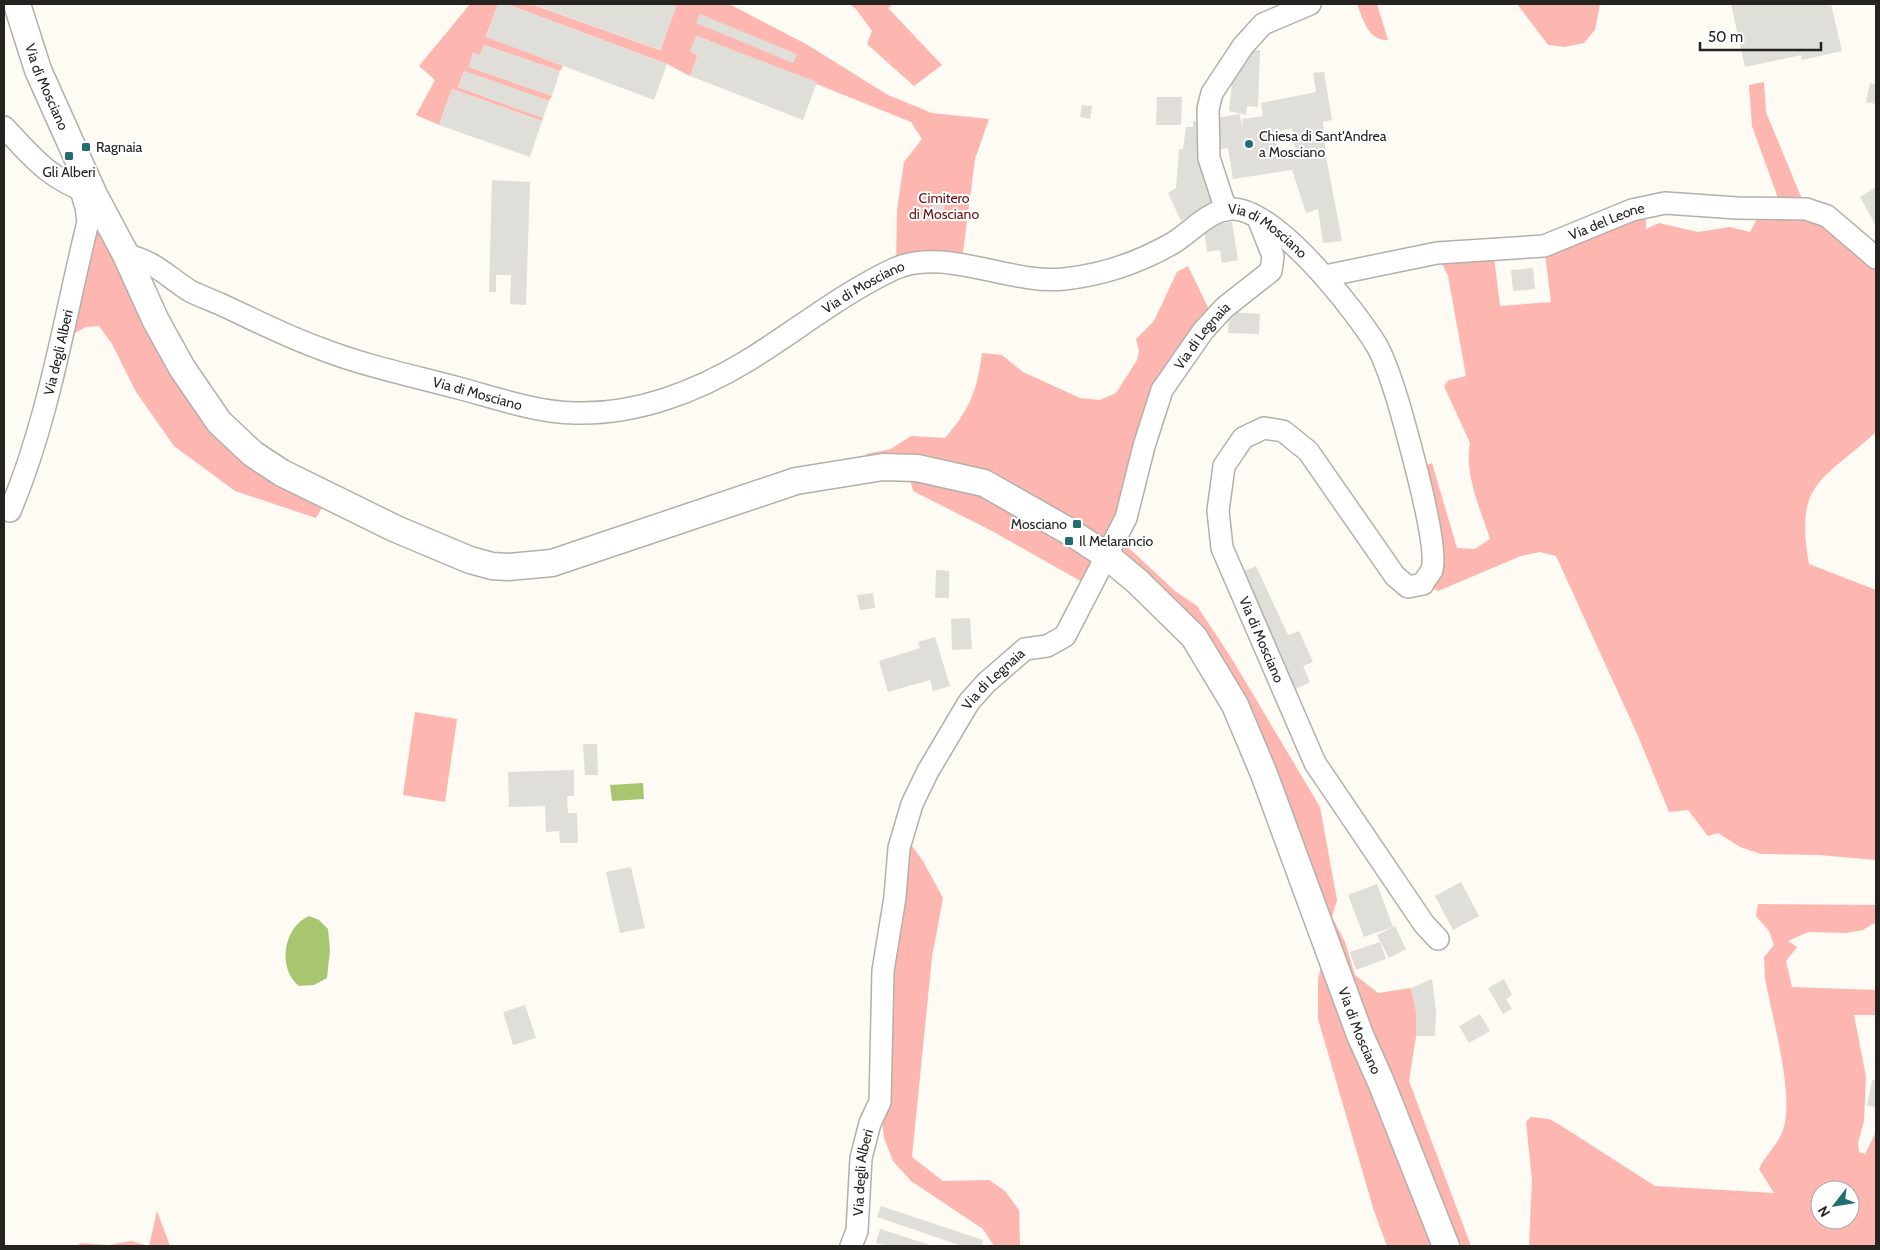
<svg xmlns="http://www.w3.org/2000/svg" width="1880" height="1250" viewBox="0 0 1880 1250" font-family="Cabin,sans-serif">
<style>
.green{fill:#fdb7b0;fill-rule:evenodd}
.water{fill:#a8c66f}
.building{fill:#dfded8;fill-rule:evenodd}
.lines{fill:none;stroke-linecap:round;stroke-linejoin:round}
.minor-casing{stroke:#b3afaa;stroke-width:24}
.major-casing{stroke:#b3afaa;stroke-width:29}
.minor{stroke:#fff;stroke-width:21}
.major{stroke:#fff;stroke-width:26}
.poi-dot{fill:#216d70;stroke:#fff;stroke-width:2}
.labels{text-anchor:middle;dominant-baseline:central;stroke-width:4;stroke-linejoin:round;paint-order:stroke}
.street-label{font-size:14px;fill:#242320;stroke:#fff}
.poi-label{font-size:14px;fill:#242320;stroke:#fff;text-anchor:start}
.park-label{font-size:14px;fill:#651011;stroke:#fff}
</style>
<rect width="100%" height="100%" fill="#fefaf4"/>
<g class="green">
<path d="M470 4H498L486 36 563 66 560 71 484 45 480 55 473 53 469 67 552 96 549 101 464 71 458 87 543 118 542 121 452 89 439 125 416 115 435 80 419 66Z"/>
<path d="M507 4H531L660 50 676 7 669 4H729L806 44 888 95 932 113 989 119 975 159 962 260 896 268 897 210 904 162 922 139 911 122 697 36 690 52 698 55 690 76 667 64Z"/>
<path d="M849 4H893L888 8 942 65 914 86 867 44 872 31 856 9Z"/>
<path d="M1357 4H1377L1388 40C1368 41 1363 19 1357 4Z"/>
<path d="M1517 4H1600L1595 30 1584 43 1564 47 1548 45Z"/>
<path d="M1764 82 1766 112 1806 209 1876 258V432C1823 481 1794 481 1809 564L1876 590V860L1819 855 1761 854 1740 847 1718 833 1708 836 1688 810 1669 812 1638 736 1556 556 1540 552 1521 556 1438 591 1423 584 1432 571 1415 469 1432 463 1457 548 1475 549 1490 539C1481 510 1464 475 1470 443L1444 386 1449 380 1466 376 1448 276 1437 253 1493 249 1500 306 1551 302 1544 246 1646 207V229L1659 223 1698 232 1730 227 1750 232 1762 209H1782L1752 126 1749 85Z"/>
<path d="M86 207 219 422 329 496 316 518 235 491 174 446 136 392 112 344 99 326 86 327 60 341Z"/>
<path d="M1188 266 1214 320 1162 390 1117 537 1175 591 1197 606 1232 659 1320 807 1337 900 1332 917 1345 942 1355 975 1378 993 1411 988 1416 1011V1036L1409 1081 1471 1246H1387L1374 1211 1318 1019V980L1326 944 1194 637 1107 556 1091 587 992 531 913 491 907 468 866 469V454L891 449 911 436 945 438C970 409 977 391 982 353L1002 355 1023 372 1080 398 1100 400 1116 393 1137 360 1139 351 1136 339 1154 321 1177 272Z"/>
<path d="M415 712 457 719 445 802 403 795Z"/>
<path d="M903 834 923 861 943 898 932 957 912 1157 943 1181 989 1180 1005 1191 1019 1210 1020 1246H994L983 1229 911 1181 893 1161 884 1138 880 1102Z"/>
<path d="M1758 904 1876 905V922L1863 930 1846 933 1808 932 1788 941 1797 947 1786 961 1792 987 1876 990V1015H1854L1866 1077 1864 1121 1858 1143 1859 1152 1865 1154 1876 1132V1246H1529L1532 1180 1526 1122 1531 1117 1549 1119 1560 1125 1655 1186 1774 1193 1759 1169C1765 1156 1778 1144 1783 1130 1795 1095 1772 1017 1765 978L1764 957 1774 945 1769 931 1756 916ZM1820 1190H1850V1220H1820Z"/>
<path d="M157 1211 170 1246H149Z"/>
<path d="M131 1241 149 1246H76L81 1243 108 1245Z"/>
</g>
<g class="water">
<path d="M643 783 644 799 612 801 610 785Z"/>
<path d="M309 916 319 920 328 929 330 950 327 978 314 985 299 986C277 969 283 927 309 916Z"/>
</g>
<g class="building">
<path d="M498 4H507L667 64 654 100 486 37Z"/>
<path d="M532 4H669L676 6 661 50Z"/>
<path d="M1731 4H1831L1842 51 1802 60 1801 55 1745 67Z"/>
<path d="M700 14 797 54 793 63 696 23Z"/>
<path d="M696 36 817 82 803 120 690 76 698 55 690 52Z"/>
<path d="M484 45 560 71 552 96 469 67 473 53 480 55Z"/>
<path d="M1260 50 1258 107 1247 106 1246 115 1229 111 1234 65 1244 51Z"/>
<path d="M464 71 549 101 543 118 458 87Z"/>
<path d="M1324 72 1332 120 1323 122 1326 157 1342 241 1323 243 1318 209 1306 213 1292 170 1233 179 1228 148 1214 150 1212 119 1239 114 1243 128 1242 119 1263 116 1261 103 1316 92 1313 73ZM1292 128 1296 154 1279 157 1275 132Z"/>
<path d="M1870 83 1876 84V104L1866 102Z"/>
<path d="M452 89 542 121 530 157 439 125Z"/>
<path d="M1157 97H1182L1181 125H1156Z"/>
<path d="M1082 105 1092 106 1090 119 1080 117Z"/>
<path d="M1193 121 1204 123 1202 171 1215 199 1181 221 1168 193 1176 188 1179 149H1183L1186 127H1193Z"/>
<path d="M492 180 530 182 526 305 510 304 511 275H496V292H489Z"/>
<path d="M1876 187V226L1860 197Z"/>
<path d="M933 200 945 202 943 215 931 213Z"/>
<path d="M1232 222 1238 260 1222 263 1220 250 1207 252 1204 226Z"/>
<path d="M1533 268 1535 289 1513 291 1511 270Z"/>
<path d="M1229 312 1260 314 1259 334 1228 333Z"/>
<path d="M1256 566 1288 635 1299 631 1313 662 1303 666 1310 682 1296 689 1242 572Z"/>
<path d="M936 570 949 571V598H935Z"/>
<path d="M873 593 875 608 860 610 857 595Z"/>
<path d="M970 618 972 649 952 650 951 619Z"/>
<path d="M935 637 950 686 933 691 930 680 888 692 879 661 920 648 918 642Z"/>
<path d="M583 744H597L598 775H585Z"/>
<path d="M574 770V796H567L568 813H577L578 843H560L559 831 546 832 545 806 509 807 508 772Z"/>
<path d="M631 867 645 928 620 933 606 872Z"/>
<path d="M1461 882 1479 916 1453 930 1435 896Z"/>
<path d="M1377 884 1393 927 1364 937 1348 895Z"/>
<path d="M1395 926 1406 949 1389 958 1377 935Z"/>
<path d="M1380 942 1386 959 1356 970 1350 952Z"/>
<path d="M1432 979 1436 1012 1435 1036H1416V1011L1411 988Z"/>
<path d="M1504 979 1512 995 1506 999 1512 1009 1503 1014 1488 988Z"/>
<path d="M525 1005 536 1038 513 1045 503 1012Z"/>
<path d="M1480 1014 1490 1031 1469 1043 1459 1026Z"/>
<path d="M1872 1080 1876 1081V1108L1867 1105Z"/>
<path d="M881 1206 983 1240 981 1246H962L877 1217Z"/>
<path d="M880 1229 933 1246H887L876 1243Z"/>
</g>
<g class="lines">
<defs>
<g id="minor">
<path d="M4 127C36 161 48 178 94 195"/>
<path d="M1226 210 1209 158 1208 109 1212 93 1243 46 1263 24 1310 4"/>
<path id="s1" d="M126 255C153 260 168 277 190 291 200 296 211 300 220 304 253 319 285 336 319 348 364 366 414 376 462 389 499 399 536 412 575 413 635 415 696 392 747 361 796 331 841 294 894 269 944 246 1011 285 1064 279 1102 275 1140 262 1173 243 1191 232 1208 211 1230 209 1273 205 1356 311 1377 346 1387 364 1394 388 1400 408 1408 437 1439 545 1432 570 1431 572 1424 581 1423 584L1408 587 1395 576 1308 451 1283 431 1264 428 1243 438 1224 466 1218 511 1222 548 1315 763 1424 924 1438 939"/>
<path id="s2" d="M1325 276 1437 253 1544 246 1632 210 1665 203 1737 208 1806 209 1827 216 1876 258"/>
<path id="s3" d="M10 511C49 419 64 319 88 222L86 207 81 190"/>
<path id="s4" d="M851 1246 857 1231 861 1158 870 1123 880 1102 883 971 895 897 899 848 912 804 928 771 969 702 986 683 1025 649 1047 646 1065 636 1126 518 1144 446 1162 390 1203 331 1224 308 1271 271 1273 256 1258 218"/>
</g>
<g id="major">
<path id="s5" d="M17 4 38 70 94 195 126 255 156 321 182 368 219 422 253 454 282 473 396 529 470 560 492 566 508 567 552 563 796 481 883 467 917 468 984 483 1072 533 1107 556 1138 582 1194 637 1235 705 1264 774 1360 1035 1381 1082 1446 1246"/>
</g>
</defs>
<use href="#minor" class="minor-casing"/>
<use href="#major" class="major-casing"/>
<use href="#minor" class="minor"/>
<use href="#major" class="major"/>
</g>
<g class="poi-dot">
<circle cx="1249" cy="144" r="5"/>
<rect x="81" y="142" width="10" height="10" rx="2.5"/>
<rect x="64" y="151" width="10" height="10" rx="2.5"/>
<rect x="1072" y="519" width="10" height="10" rx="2.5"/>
<rect x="1064" y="536" width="10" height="10" rx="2.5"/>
</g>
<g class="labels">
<g class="street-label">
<text stroke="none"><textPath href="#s5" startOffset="88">Via di Mosciano</textPath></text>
<text stroke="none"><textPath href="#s2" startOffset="289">Via del Leone</textPath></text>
<text stroke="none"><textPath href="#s1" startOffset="1235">Via di Mosciano</textPath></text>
<text stroke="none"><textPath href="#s1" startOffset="800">Via di Mosciano</textPath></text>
<text stroke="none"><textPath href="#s4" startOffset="1020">Via di Legnaia</textPath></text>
<text stroke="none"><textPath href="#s3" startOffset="166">Via degli Alberi</textPath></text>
<text stroke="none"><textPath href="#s1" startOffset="380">Via di Mosciano</textPath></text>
<text stroke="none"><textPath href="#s1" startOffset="2121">Via di Mosciano</textPath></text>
<text stroke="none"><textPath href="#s4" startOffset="600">Via di Legnaia</textPath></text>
<text stroke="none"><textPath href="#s5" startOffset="1976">Via di Mosciano</textPath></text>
<text stroke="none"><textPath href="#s4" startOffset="75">Via degli Alberi</textPath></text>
</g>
<g class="poi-label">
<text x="1259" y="136">Chiesa di Sant'Andrea<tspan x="1259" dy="16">a Mosciano</tspan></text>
<text x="96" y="147">Ragnaia</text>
<text x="69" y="172" text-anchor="middle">Gli Alberi</text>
<text x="1067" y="524" text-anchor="end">Mosciano</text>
<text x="1079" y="541">Il Melarancio</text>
</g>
<g class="park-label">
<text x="944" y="198">Cimitero<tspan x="944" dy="16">di Mosciano</tspan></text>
</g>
</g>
<rect width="1880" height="1250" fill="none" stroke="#242320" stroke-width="10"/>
<g transform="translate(1835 1205) rotate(239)"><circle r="24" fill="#ffffff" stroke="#a7a7a6"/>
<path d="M0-4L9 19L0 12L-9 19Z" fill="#216d70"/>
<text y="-8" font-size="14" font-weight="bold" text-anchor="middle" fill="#242320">N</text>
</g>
<path d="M1700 42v8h121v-8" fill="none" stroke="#242320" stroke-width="2.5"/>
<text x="1708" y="42" font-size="15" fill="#242320" stroke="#ffffff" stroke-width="4" paint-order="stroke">50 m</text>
</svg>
